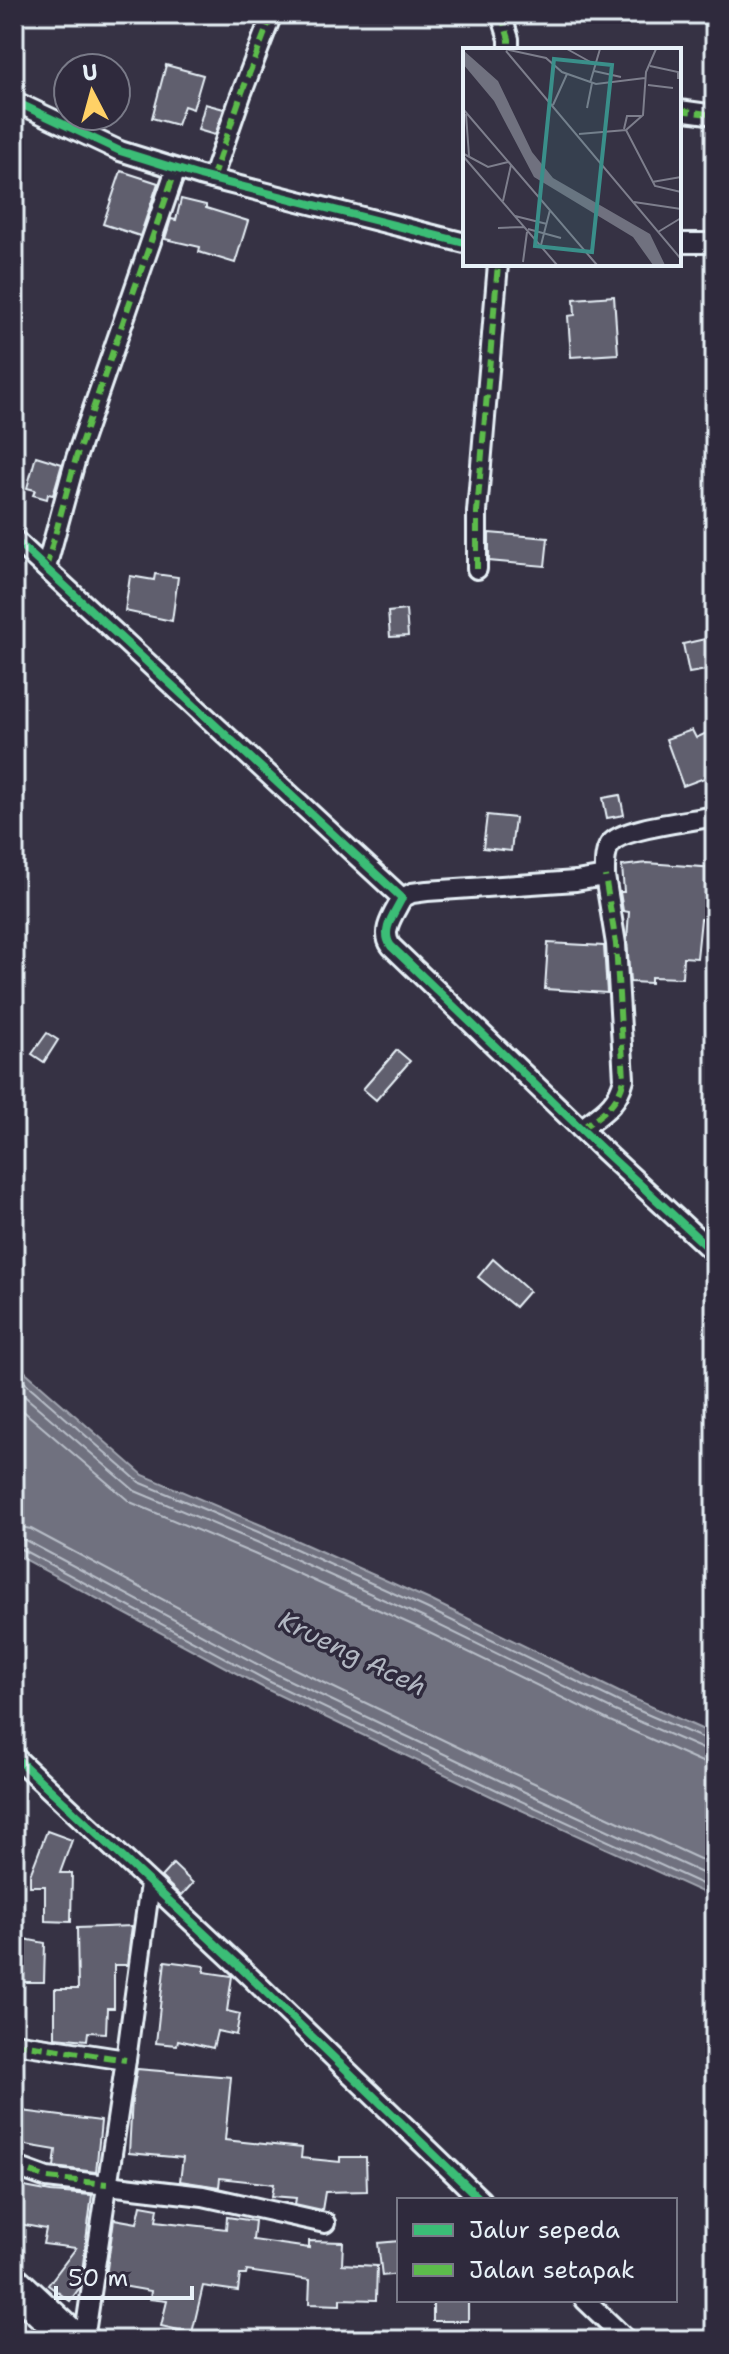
<svg xmlns="http://www.w3.org/2000/svg" width="729" height="2354" viewBox="0 0 729 2354" font-family="'Shantell Sans',sans-serif">
<style>
.water{fill:#70717f;stroke:#a0a4af;stroke-width:2}
.lines{fill:none;stroke-linecap:round;stroke-linejoin:round}
.shore{stroke:#b8bec8;stroke-width:2}
.building{fill:#605e6e;stroke:#e8f1f8;stroke-width:2}
.street-casing{stroke:#e8f1f8;stroke-width:24}
.highway-casing{stroke:#e8f1f8;stroke-width:40}
.street{stroke:#2f2a3d;stroke-width:18}
.highway{stroke:#2f2a3d;stroke-width:34}
.quiet{stroke:#5cbc4b;stroke-width:6;stroke-dasharray:12 6;stroke-linecap:butt}
.cycleway-casing{stroke:#2f2a3d;stroke-width:13}
.cycleway{stroke:#3abd76;stroke-width:8}
.labels{text-anchor:middle;dominant-baseline:central;stroke-width:7;stroke-linejoin:round;paint-order:stroke}
.water-label{font-size:26px;font-style:italic;fill:#b2b7c2;stroke:#2f2a3d}
.inset-road{fill:none;stroke:#7d7e8c;stroke-width:2}
.view{fill:#3a8f8a;fill-opacity:0.15;stroke:#3a8f8a;stroke-width:4}
.inset-edge{fill:none;stroke:#e8f1f8;stroke-width:4}
</style>
<rect width="100%" height="100%" fill="#363244"/>
<filter id="ink" filterUnits="userSpaceOnUse"><feTurbulence type="fractalNoise" baseFrequency=".0125" numOctaves="2"/><feDisplacementMap in="SourceGraphic" scale="16" xChannelSelector="R" yChannelSelector="G"/><feConvolveMatrix kernelMatrix="1 2 1 2 8 2 1 2 1" color-interpolation-filters="sRGB"/></filter>
<g filter="url(#ink)">
<path class="water" d="M14 1362 143 1475 266 1527 430 1600 623 1694 715 1735V1898L495 1798 264 1688 14 1554Z"/>
<g class="lines">
<g class="shore">
<path d="M14 1373 139 1482 263 1534 426 1608 619 1702 709 1741 715 1742"/>
<path d="M14 1387 135 1491 259 1543 422 1617 615 1711 705 1750 715 1752"/>
<path d="M14 1403 130 1502 254 1554 417 1627 610 1721 702 1762 715 1764"/>
<path d="M14 1526 31 1529 278 1661 508 1771 715 1866"/>
<path d="M14 1538 25 1540 272 1672 503 1782 715 1879"/>
<path d="M14 1548 21 1549 268 1681 499 1791 715 1890"/>
</g>
</g>
<g class="building">
<path d="M166 65 203 75 193 109 184 106 177 125 152 118Z"/>
<path d="M205 104 224 109 215 135 198 130Z"/>
<path d="M121 171 158 183 140 236 103 224Z"/>
<path d="M181 199 206 205V208L248 221 235 263 199 252 200 247 165 239 171 219 176 220Z"/>
<path d="M614 296 618 354 571 357 568 316 575 315 574 299Z"/>
<path d="M36 456 62 464 53 495 48 494 47 499 33 495 35 490 27 488Z"/>
<path d="M489 533 548 538 545 566 489 561Z"/>
<path d="M155 574 178 577 172 621 125 611 130 576 154 580Z"/>
<path d="M406 610 408 636 390 637 388 612Z"/>
<path d="M705 639 712 669 689 673 683 644Z"/>
<path d="M715 729V774L683 786 666 739 692 730 696 738Z"/>
<path d="M620 795 624 815 607 818 603 798Z"/>
<path d="M487 815 515 818 511 851 483 848Z"/>
<path d="M647 863 715 868V920L701 919 697 958 683 957 682 978 651 977V983L630 982 627 940 629 912 623 911 620 892H624L622 866Z"/>
<path d="M548 943 604 946 607 993 545 989Z"/>
<path d="M47 1033 58 1040 44 1062 32 1054Z"/>
<path d="M397 1050 410 1061 376 1100 363 1089Z"/>
<path d="M493 1259 529 1291 515 1307 478 1277Z"/>
<path d="M47 1831 72 1840 60 1873H72L71 1922 45 1921V1886H30V1875Z"/>
<path d="M173 1864 193 1883 181 1896 161 1877Z"/>
<path d="M132 1926 127 1965H114V2008H107L106 2033 88 2032 87 2040 55 2037V1989H78L77 1928Z"/>
<path d="M14 1937 45 1943 44 1982H14Z"/>
<path d="M165 1961 205 1966 204 1972 232 1976 227 2011 240 2014 236 2035 217 2031 213 2048 178 2040 177 2045 156 2043Z"/>
<path d="M137 2069 231 2077 225 2140 302 2148 301 2158 340 2162V2157H366L367 2191 325 2192 322 2210 295 2204 296 2198 272 2196 274 2184 220 2178 219 2187 180 2181 183 2158 129 2153 132 2098Z"/>
<path d="M14 2110 101 2121 96 2172 54 2167 56 2150 14 2143Z"/>
<path d="M14 2185 51 2192 92 2195 80 2287 70 2301 48 2285 76 2248 43 2244 46 2229 14 2223Z"/>
<path d="M141 2205 158 2208 156 2221 226 2229 227 2217 255 2221 253 2240 309 2248V2241L343 2242 342 2264 377 2266 376 2300 340 2299V2305L309 2304 310 2280 247 2271 246 2275H240L238 2291 203 2286 192 2333 161 2326 167 2301 150 2299 151 2291 105 2283 114 2219 137 2223Z"/>
<path d="M399 2241V2274L382 2276 378 2243Z"/>
<rect x="433" y="2300" width="35" height="21"/>
</g>
<g class="lines">
<defs>
<g id="street">
<path d="M501 14 509 39V50"/>
<path d="M14 101 120 151 200 176 465 243"/>
<path d="M679 110 715 115"/>
<path d="M212 179 241 95 272 14"/>
<path d="M679 243H715"/>
<path d="M14 539 402 898C394 914 380 931 391 946L604 1151 715 1254"/>
<path d="M46 568 76 458 176 169"/>
<path d="M477 569V512L498 264"/>
<path d="M402 898 412 893 427 891 576 881 605 876C605 865 604 853 610 844 622 827 693 821 715 816"/>
<path d="M581 1129C602 1113 617 1106 624 1079L616 944 605 876"/>
<path d="M14 1756 240 1967 481 2200"/>
<path d="M14 2043 126 2060"/>
<path d="M14 2166 47 2178 203 2196 325 2223"/>
<path d="M585 2300 627 2340"/>
<path d="M84 2340 126 2060 150 1884"/>
</g>
<path id="highway" d="M14 2284 74 2340"/>
</defs>
<use href="#street" class="street-casing"/>
<use href="#highway" class="highway-casing"/>
<use href="#street" class="street"/>
<use href="#highway" class="highway"/>
<g class="quiet">
<path d="M501 14 509 39V50"/>
<path d="M679 110 715 115"/>
<path d="M212 179 241 95 272 14"/>
<path d="M46 568 76 458 176 169"/>
<path d="M477 569V512L498 264"/>
<path d="M581 1129C602 1113 617 1106 624 1079L616 944 605 876"/>
<path d="M14 2043 126 2060"/>
<path d="M14 2166 47 2178 107 2184"/>
</g>
<defs>
<g id="cycleway">
<path d="M14 101 120 151 200 176 465 243"/>
<path d="M14 539 402 898C394 914 380 931 391 946L604 1151 715 1254"/>
<path d="M14 1756 240 1967 481 2200"/>
</g>
</defs>
<use href="#cycleway" class="cycleway-casing"/>
<use href="#cycleway" class="cycleway"/>
</g>
</g>
<g class="labels">
<g class="water-label">
<text transform="translate(353 1653) rotate(26)">Krueng Aceh</text>
</g>
</g>
<g transform="translate(463 48)">
<rect width="218" height="218" fill="#363244"/>
<path d="M0 2 35 33 69 104 90 130 187 186 202 217H190L170 189 71 129 31 53 0 16Z" fill="#70717f"/>
<path class="inset-road" d="M42 1 83 10 99 24 133 36 182 30M104 1 131 16M43 3 218 211M187 18 215 24V31M131 23 158 29M127 35 137 1M185 37 210 40M90 57 104 26M124 60 129 35M0 61 134 217M3 66 6 108M161 81 164 68H178M163 82 192 138 218 144M116 86 163 82 180 67 183 24 193 1M1 106 25 119 45 114M0 108 94 217M189 134 218 129M40 153 48 117M171 154 218 161M52 168 84 176M35 180 61 179M65 181 98 190M195 184 218 170M78 197 87 162M60 214 64 184"/>
<path class="view" d="M91 11 149 17 129 204 72 198Z"/>
<rect width="218" height="218" class="inset-edge"/>
</g>
<rect width="729" height="2354" fill="none" stroke="#2f2a3d" stroke-width="48"/>
<rect x="24" y="24" width="681" height="2306" fill="none" stroke="#e8f1f8" stroke-width="3" filter="url(#ink)"/>
<rect x="397" y="2198" width="280" height="104" fill="#2f2a3d" stroke="#797a88" stroke-width="2"/>
<rect x="413" y="2224" width="40" height="12" fill="#3abd76" stroke="#797a88" stroke-width="2"/>
<text x="469" y="2238" font-size="24" fill="#e8f1f8">Jalur sepeda</text>
<rect x="413" y="2264" width="40" height="12" fill="#5cbc4b" stroke="#797a88" stroke-width="2"/>
<text x="469" y="2278" font-size="24" fill="#e8f1f8">Jalan setapak</text>
<g transform="translate(92 92) rotate(354)"><circle r="38" fill="#2f2a3d" stroke="#797a88" stroke-width="2"/>
<path d="M0-6L14 30L0 20L-14 30Z" fill="#ffd166"/>
<text y="-12" font-size="22" font-weight="bold" text-anchor="middle" fill="#e8f1f8">U</text>
</g>
<path d="M56 2286v12h136v-12" fill="none" stroke="#e8f1f8" stroke-width="4"/>
<text x="68" y="2286" font-size="24" fill="#e8f1f8" stroke="#2f2a3d" stroke-width="6" paint-order="stroke">50 m</text>
</svg>
